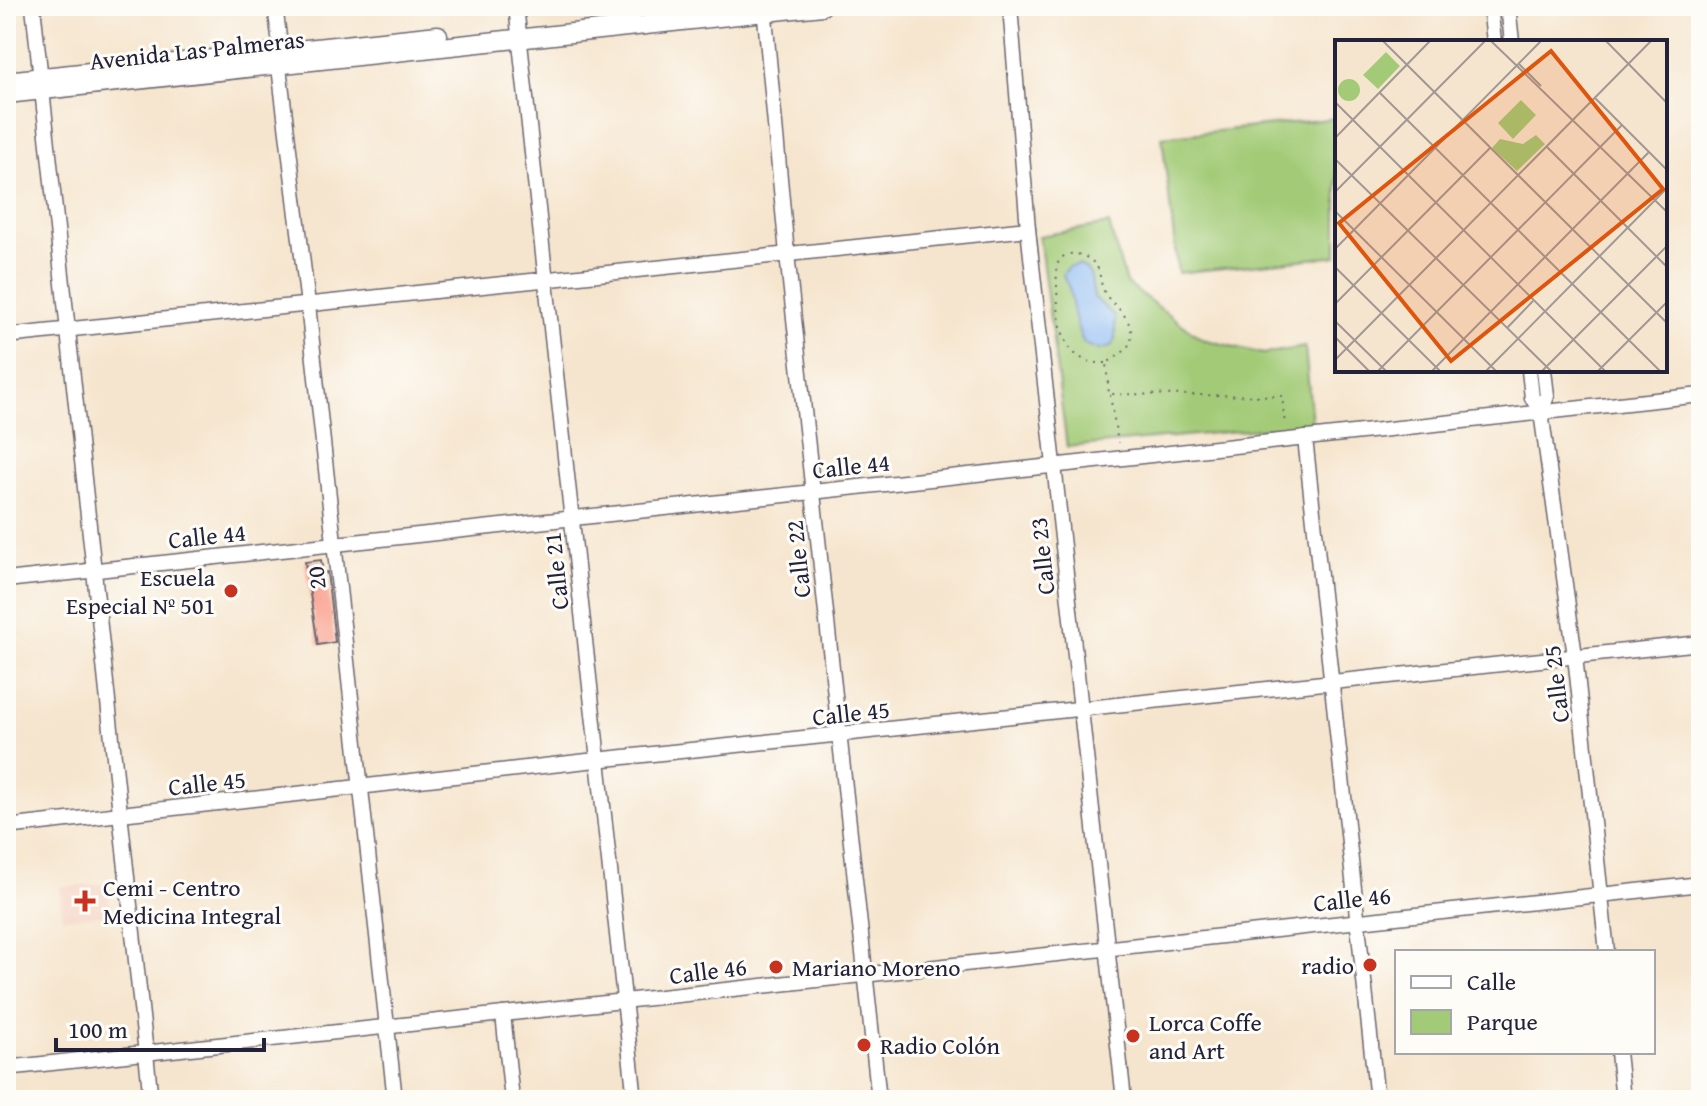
<svg xmlns="http://www.w3.org/2000/svg" width="1707" height="1106" viewBox="0 0 1707 1106" font-family="'Gentium Book Plus',serif">
<style>
.built{fill:#f5d2c2}
.green{fill:#a3cb77;stroke:#627659;stroke-width:2}
.water{fill:#88b8f4;stroke:#556d98;stroke-width:2}
.building{fill:#faa493}
.lines{fill:none;stroke-linecap:round;stroke-linejoin:round}
.minor-casing{stroke:#6c666e;stroke-width:17}
.major-casing{stroke:#6c666e;stroke-width:21}
.path{stroke:#6c666e;stroke-width:2;stroke-dasharray:2 6;stroke-linecap:butt}
.minor{stroke:#fff;stroke-width:14}
.major{stroke:#fff;stroke-width:18}
.poi-dot{fill:#c8321e;stroke:#fdfcf7;stroke-width:3}
.labels{text-anchor:middle;dominant-baseline:central;stroke-width:6;stroke-linejoin:round;paint-order:stroke}
.street-label{font-size:24px;fill:#22223b;stroke:#fdfcf7}
.poi-label{font-size:24px;fill:#22223b;stroke:#fdfcf7;text-anchor:start}
.inset-road{fill:none;stroke:#a19793;stroke-width:2}
.view{fill:#de560e;fill-opacity:0.15;stroke:#de560e;stroke-width:4}
.inset-edge{fill:none;stroke:#22223b;stroke-width:4}
</style>
<rect width="100%" height="100%" fill="#fdfcf7"/>
<filter id="ink" filterUnits="userSpaceOnUse"><feTurbulence type="fractalNoise" baseFrequency=".0125" numOctaves="2"/><feDisplacementMap in="SourceGraphic" scale="16" xChannelSelector="R" yChannelSelector="G"/><feConvolveMatrix kernelMatrix="1 2 1 2 8 2 1 2 1" color-interpolation-filters="sRGB"/></filter>
<filter id="wash" filterUnits="userSpaceOnUse"><feTurbulence type="fractalNoise" baseFrequency=".006" numOctaves="4" result="noise"/><feDisplacementMap in="SourceGraphic" scale="32" xChannelSelector="R" yChannelSelector="G"/><feGaussianBlur stdDeviation="1.8" result="paint"/><feColorMatrix in="noise" values="0 0 0 0 0 0 0 0 0 0 0 0 0 0 0 0 0 1.4 0 .05"/><feComposite in="paint" operator="in"/></filter>
<g filter="url(#wash)">
<rect width="100%" height="100%" fill="#f6e5ce"/>
<path class="built" d="M109 884 111 914 62 918 60 887Z"/>
<g class="green">
<path d="M1337 118V256L1178 273 1162 137Z"/>
<path d="M1109 224 1126 283 1202 339 1263 354 1305 347 1312 424 1067 447 1039 236Z"/>
</g>
<path class="water" d="M1079 265C1095 272 1090 282 1094 297L1115 317V340L1111 347 1099 350 1084 344C1075 325 1074 313 1070 292 1069 285 1065 282 1063 274L1069 267Z"/>
<g id="blocks">
<path class="building" d="M321 560 323 573 327 572 335 642 318 645 305 562Z"/>
</g>
</g>
<g filter="url(#ink)">
<use href="#blocks" fill-opacity="0" stroke="#6c666e" stroke-width="2"/>
<g class="lines">
<defs>
<g id="minor">
<path d="M33 6 151 1100"/>
<path d="M275 6 281 52 279 67 308 305 395 1100"/>
<path d="M516 6 635 1100"/>
<path d="M764 6 787 254 879 1100"/>
<path d="M1010 6 1028 229 1124 1100"/>
<path d="M1490 6 1494 42"/>
<path d="M1508 6 1512 42"/>
<path d="M6 336 1028 229"/>
<path d="M1529 370 1532 398 1541 412 1575 656 1607 952"/>
<path d="M1541 412 1547 396 1544 370"/>
<path d="M1305 438 1377 1100"/>
<path d="M6 580 1701 395"/>
<path d="M6 827 596 760 1701 643"/>
<path d="M503 1014 512 1100"/>
<path d="M1618 1052 1623 1100"/>
<path d="M6 1068 1701 884"/>
</g>
<g id="major">
<path d="M6 81 438 35"/>
<path d="M6 94 822 6"/>
</g>
</defs>
<use href="#minor" class="minor-casing"/>
<use href="#major" class="major-casing"/>
<g class="path">
<path d="M1106 363C1052 366 1059 304 1056 266 1058 263 1060 259 1064 256 1074 250 1091 257 1097 267 1101 274 1100 284 1104 291 1108 301 1118 306 1124 315 1141 340 1127 352 1106 363L1109 394 1282 396 1285 426"/>
<path d="M1110 395 1118 443"/>
</g>
<use href="#minor" class="minor"/>
<use href="#major" class="major"/>
</g>
</g>
<g class="poi-dot">
<circle cx="231" cy="591" r="8"/>
<path d="M81 889h8v8h8v8h-8v8h-8v-8h-8v-8h8z"/>
<circle cx="1370" cy="965" r="8"/>
<circle cx="776" cy="967" r="8"/>
<circle cx="1133" cy="1036" r="8"/>
<circle cx="864" cy="1045" r="8"/>
</g>
<g class="labels">
<g class="street-label">
<text transform="translate(197 50) rotate(-6)">Avenida Las Palmeras</text>
<text transform="translate(851 466) rotate(-6)">Calle 44</text>
<text transform="translate(207 536) rotate(-6)">Calle 44</text>
<text transform="translate(1042 556) rotate(-96)">Calle 23</text>
<text transform="translate(798 559) rotate(-96)">Calle 22</text>
<text transform="translate(556 571) rotate(-96)">Calle 21</text>
<text transform="translate(316 578) rotate(-96)">20</text>
<text transform="translate(1556 684) rotate(-97)">Calle 25</text>
<text transform="translate(851 713) rotate(-6)">Calle 45</text>
<text transform="translate(207 783) rotate(-6)">Calle 45</text>
<text transform="translate(1352 899) rotate(-6)">Calle 46</text>
<text transform="translate(708 971) rotate(-7)">Calle 46</text>
</g>
<g class="poi-label">
<text x="215" y="577" text-anchor="end">Escuela<tspan x="215" dy="28">Especial Nº 501</tspan></text>
<text x="103" y="887">Cemi - Centro<tspan x="103" dy="28">Medicina Integral</tspan></text>
<text x="1354" y="965" text-anchor="end">radio</text>
<text x="792" y="967">Mariano Moreno</text>
<text x="1149" y="1022">Lorca Coffe<tspan x="1149" dy="28">and Art</tspan></text>
<text x="880" y="1045">Radio Colón</text>
</g>
</g>
<g transform="translate(1335 40)">
<rect width="332" height="332" fill="#f6e5ce"/>
<path d="M51 12 65 26 43 49 28 35ZM3 50a11 11 0 1 1 22 0a11 11 0 1 1-22 0ZM186 60 201 75 178 99 163 83ZM201 95 210 104 182 131 157 108 165 99 188 104Z" fill="#a3cb77"/>
<path class="inset-road" d="M48 1 332 283M156 1 182 26M271 1 332 63M184 24 206 46M182 26 332 172M44 52 325 331M259 57 332 130M0 62 270 331M0 98 95 1M211 106 332 227M0 119 216 331M0 152 150 1M0 171 161 331M0 209 206 1M0 227 105 331M0 264 155 108M0 281 51 331M172 288 198 261M0 297 34 331M0 320 316 1M43 331 287 85M97 331 314 112M151 331 332 148M207 331 332 206M263 331 332 262"/>
<path class="view" d="M216 11 328 149 116 321 4 183Z"/>
<rect width="332" height="332" class="inset-edge"/>
</g>
<rect width="1707" height="1106" fill="none" stroke="#fdfcf7" stroke-width="32"/>
<rect x="1395" y="950" width="260" height="104" fill="#fdfcf7" stroke="#a5a5ac" stroke-width="2"/>
<rect x="1411" y="976" width="40" height="12" fill="#ffffff" stroke="#a5a5ac" stroke-width="2"/>
<text x="1467" y="990" font-size="24" fill="#22223b">Calle</text>
<rect x="1411" y="1010" width="40" height="24" fill="#a3cb77" stroke="#a5a5ac" stroke-width="2"/>
<text x="1467" y="1030" font-size="24" fill="#22223b">Parque</text>
<path d="M56 1038v12h208v-12" fill="none" stroke="#22223b" stroke-width="4"/>
<text x="68" y="1038" font-size="24" fill="#22223b" stroke="#fdfcf7" stroke-width="6" paint-order="stroke">100 m</text>
</svg>
